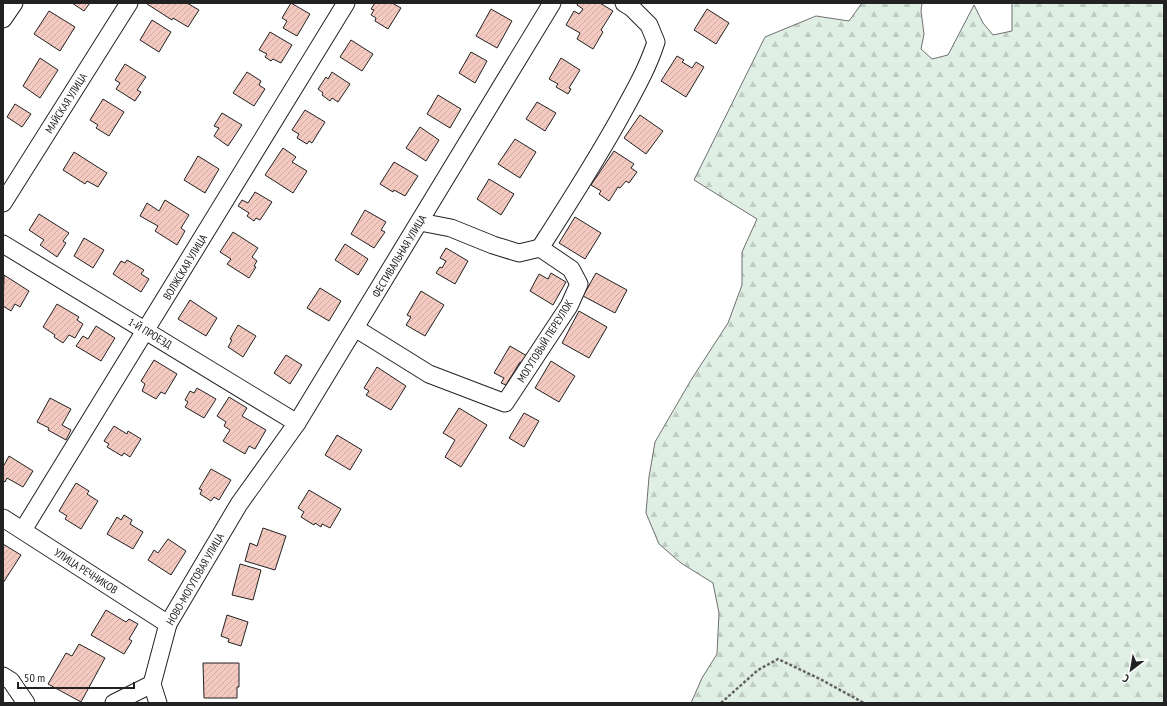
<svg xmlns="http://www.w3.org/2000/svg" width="1167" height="706" viewBox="0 0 1167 706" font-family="'PT Sans Narrow',sans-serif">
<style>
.forest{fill:url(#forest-firs);stroke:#6f6f6f}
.building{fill:url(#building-hatch);stroke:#222}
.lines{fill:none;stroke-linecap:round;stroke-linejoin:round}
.minor-casing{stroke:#222;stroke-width:19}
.path{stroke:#646464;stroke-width:2.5;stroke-dasharray:3 2;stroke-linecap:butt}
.minor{stroke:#fff;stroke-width:17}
.labels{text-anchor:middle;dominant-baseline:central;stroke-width:3;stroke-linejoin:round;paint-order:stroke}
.street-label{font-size:11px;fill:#222;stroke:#fff}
</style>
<defs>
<pattern id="forest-firs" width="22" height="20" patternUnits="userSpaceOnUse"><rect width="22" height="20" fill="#e0efe3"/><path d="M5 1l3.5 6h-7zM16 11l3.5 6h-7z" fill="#c0cdc2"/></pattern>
<pattern id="building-hatch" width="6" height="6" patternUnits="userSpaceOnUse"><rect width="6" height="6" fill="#f3c9c0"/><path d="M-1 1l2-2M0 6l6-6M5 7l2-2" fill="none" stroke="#d0aca5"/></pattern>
</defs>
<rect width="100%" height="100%" fill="#fff"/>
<path class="forest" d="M862 3H922L921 11 924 34 921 49 932 59 948 55 974 5 983 23 993 35 1012 31V3H1164V703H691L702 678 717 654 719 613 713 583 681 563 659 544 646 513 649 477 655 442 691 380 728 323 742 285V252L757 219 694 180 765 37 816 16 849 21Z"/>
<g class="building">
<path d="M72 3H90L84 11Z"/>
<path d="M148 3H187L199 10 188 27 173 18 172 20 147 4Z"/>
<path d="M291 3 310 14 297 36 283 28 287 21 282 18Z"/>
<path d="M375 3H392L401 8 388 29 375 21 376 18 371 15 374 10 371 9Z"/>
<path d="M578 3H600L613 11 601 30 603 32 593 49 577 39 580 33 566 25 574 11 579 14 583 9 577 5Z"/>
<path d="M491 9 512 21 497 48 476 36Z"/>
<path d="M707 9 729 23 716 44 694 30Z"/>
<path d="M49 11 75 27 60 51 34 34Z"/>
<path d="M152 20 171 32 159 52 140 40Z"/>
<path d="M270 32 292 45 281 63 273 59 271 61 265 57 267 54 259 50Z"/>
<path d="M351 40 373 54 362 71 340 57Z"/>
<path d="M471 52 487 61 475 83 459 73Z"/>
<path d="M677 56 684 60 682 62 692 68 696 62 704 67 686 97 661 81Z"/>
<path d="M40 58 58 70 40 98 23 86Z"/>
<path d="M561 58 580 70 569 88 571 89 568 94 556 87 558 84 549 79Z"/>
<path d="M125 64 146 77 137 90 141 92 135 101 116 89 120 83 115 80Z"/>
<path d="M247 72 261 81 259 85 265 89 254 106 233 93Z"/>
<path d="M332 72 350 84 338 102 332 98 330 101 322 95 323 93 318 89 326 77 328 79Z"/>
<path d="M438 95 461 109 450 128 427 114Z"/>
<path d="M103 99 124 112 109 136 96 128 98 125 90 120Z"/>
<path d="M537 102 556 113 545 131 526 119Z"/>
<path d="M15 104 31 114 22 127 7 117Z"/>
<path d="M305 110 325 122 312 143 309 141 307 144 297 138 299 134 292 130Z"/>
<path d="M222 113 242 125 228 146 214 136 219 128 214 126Z"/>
<path d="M640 115 663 131 646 154 624 138Z"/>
<path d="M420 127 439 140 426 161 406 148Z"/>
<path d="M515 139 536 152 520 178 498 164Z"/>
<path d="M283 148 296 157 292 162 307 171 293 193 265 175Z"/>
<path d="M614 151 634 164 631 168 637 172 629 183 626 181 620 188 618 187 609 201 599 194 601 191 591 185Z"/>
<path d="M74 152 107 173 98 187 87 181 85 184 63 170Z"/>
<path d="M198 156 219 169 205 193 184 180Z"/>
<path d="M394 162 418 176 405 196 394 190 393 192 380 184Z"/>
<path d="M489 179 514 194 501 215 477 199Z"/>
<path d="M255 192 272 202 260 220 256 218 254 221 247 216 249 213 238 206 242 200 248 203Z"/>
<path d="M165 200 189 215 181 228 185 231 177 245 155 231 158 226 140 216 147 203 159 211Z"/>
<path d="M365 210 386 222 381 230 385 232 374 248 351 234Z"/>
<path d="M39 214 69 233 63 241 66 243 57 257 40 245 44 240 29 230Z"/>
<path d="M575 217 601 233 585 259 559 243Z"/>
<path d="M233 232 258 248 252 257 257 261 254 266 256 267 249 278 227 264 231 259 220 252Z"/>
<path d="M84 238 104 250 93 268 74 256Z"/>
<path d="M345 244 368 259 358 275 335 260Z"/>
<path d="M446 248 468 261 455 284 436 273 440 267 442 268 446 261 440 258Z"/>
<path d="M127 260 144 270 141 274 149 279 141 292 113 274 121 261 125 263Z"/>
<path d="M551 273 566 282 553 305 530 291 539 274 548 279Z"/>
<path d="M596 273 627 290 615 313 583 296Z"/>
<path d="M4 275 29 291 20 307 15 304 11 311 3 306Z"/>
<path d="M320 288 341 301 329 321 307 308Z"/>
<path d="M421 291 444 305 425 336 406 325 411 317 407 315Z"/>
<path d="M190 300 217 318 206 336 178 319Z"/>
<path d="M57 304 79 317 77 320 83 324 75 338 69 335 63 343 54 337 55 335 43 327Z"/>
<path d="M579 311 607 327 589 358 562 343Z"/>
<path d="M238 325 256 336 243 357 228 347 232 340 230 339Z"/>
<path d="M96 326 115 338 101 361 76 346 83 336 88 339Z"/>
<path d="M510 346 527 356 523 364 520 362 506 385 501 383 504 378 494 373Z"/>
<path d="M286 355 302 365 290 384 274 373Z"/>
<path d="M154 360 177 374 165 394 161 392 156 399 142 391 145 384 141 381Z"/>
<path d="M551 361 575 376 559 402 535 388Z"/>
<path d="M377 367 406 386 391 410 366 395 369 391 364 388Z"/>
<path d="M197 388 216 399 204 418 185 407 188 402 185 400 190 391 194 393Z"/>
<path d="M229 397 247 408 242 416 266 430 255 449 249 446 245 454 223 441 230 430 224 426 226 422 217 416Z"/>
<path d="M50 398 71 409 62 425 71 430 66 440 48 430 49 428 37 422Z"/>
<path d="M459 408 487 425 461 467 445 457 455 440 443 433Z"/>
<path d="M524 413 539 421 524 447 509 438Z"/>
<path d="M114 426 127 434 128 431 141 439 130 457 124 453 122 456 107 447 109 444 104 441Z"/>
<path d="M337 435 362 450 350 470 325 455Z"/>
<path d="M9 456 33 471 23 487 7 478 5 482 3 481V467Z"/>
<path d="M211 469 231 480 219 500 214 497 211 501 200 494 202 490 199 489Z"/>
<path d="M76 483 89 491 87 494 98 501 81 529 65 519 67 516 59 511Z"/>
<path d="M309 490 341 509 330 528 322 524 321 527 315 523 314 525 301 517 304 512 298 508Z"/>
<path d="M124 515 132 520 130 524 143 532 133 549 107 534 117 517 121 520Z"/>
<path d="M263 528 286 536 275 570 245 561 250 543 257 546Z"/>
<path d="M168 539 186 551 171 575 148 560 154 550 158 553Z"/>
<path d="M3 544 21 555 3 583Z"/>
<path d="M240 564 261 570 253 600 232 595Z"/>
<path d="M106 610 126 622 129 619 138 624 129 639 132 641 124 654 91 635Z"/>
<path d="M227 615 248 622 241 646 228 642 229 639 221 636Z"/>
<path d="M79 644 105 658 81 702 48 684 66 653 72 656Z"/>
<path d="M203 663H239V687H237V698H204Z"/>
</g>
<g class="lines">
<defs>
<g id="minor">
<path d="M3 19 14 3"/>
<path d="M3 203 129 3"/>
<path d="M420 222 451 228 493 245 519 253 540 248"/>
<path d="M3 244 297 423"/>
<path d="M355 328 429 374 505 403 569 306 579 284 571 269 540 248C569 203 598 158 624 110 636 88 648 67 656 42L649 25 632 8 624 3"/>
<path d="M3 518 168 624"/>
<path d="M23 530 346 3"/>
<path d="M3 676 11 681 26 703"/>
<path d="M114 703 152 684"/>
<path d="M158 703 152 684 168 624 239 504 297 423 552 3"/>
</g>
</defs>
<use href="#minor" class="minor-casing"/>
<path class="path" d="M721 703 758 670 778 659 820 679 864 703"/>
<use href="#minor" class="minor"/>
</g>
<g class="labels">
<g class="street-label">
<text transform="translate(66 103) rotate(-58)">МАЙСКАЯ УЛИЦА</text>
<text transform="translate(399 256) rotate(-59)">ФЕСТИВАЛЬНАЯ УЛИЦА</text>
<text transform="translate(185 267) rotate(-59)">ВОЛЖСКАЯ УЛИЦА</text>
<text transform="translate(150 333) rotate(31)">1-Й ПРОЕЗД</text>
<text transform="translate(545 341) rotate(-58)">МОГУТОВЫЙ ПЕРЕУЛОК</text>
<text transform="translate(86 571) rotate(33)">УЛИЦА РЕЧНИКОВ</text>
<text transform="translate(195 579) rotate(-60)">НОВО-МОГУТОВАЯ УЛИЦА</text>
</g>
</g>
<rect width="1167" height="706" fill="none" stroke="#222222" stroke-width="8"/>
<g transform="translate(1131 670) rotate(211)" stroke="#ffffff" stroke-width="3" paint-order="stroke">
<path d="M0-3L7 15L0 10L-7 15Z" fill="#222222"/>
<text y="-6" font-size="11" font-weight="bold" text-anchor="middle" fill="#222222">С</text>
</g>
<path d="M18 682v6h116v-6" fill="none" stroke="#222222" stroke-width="2"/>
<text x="24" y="682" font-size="12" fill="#222222" stroke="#ffffff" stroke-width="3" paint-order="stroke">50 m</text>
</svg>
